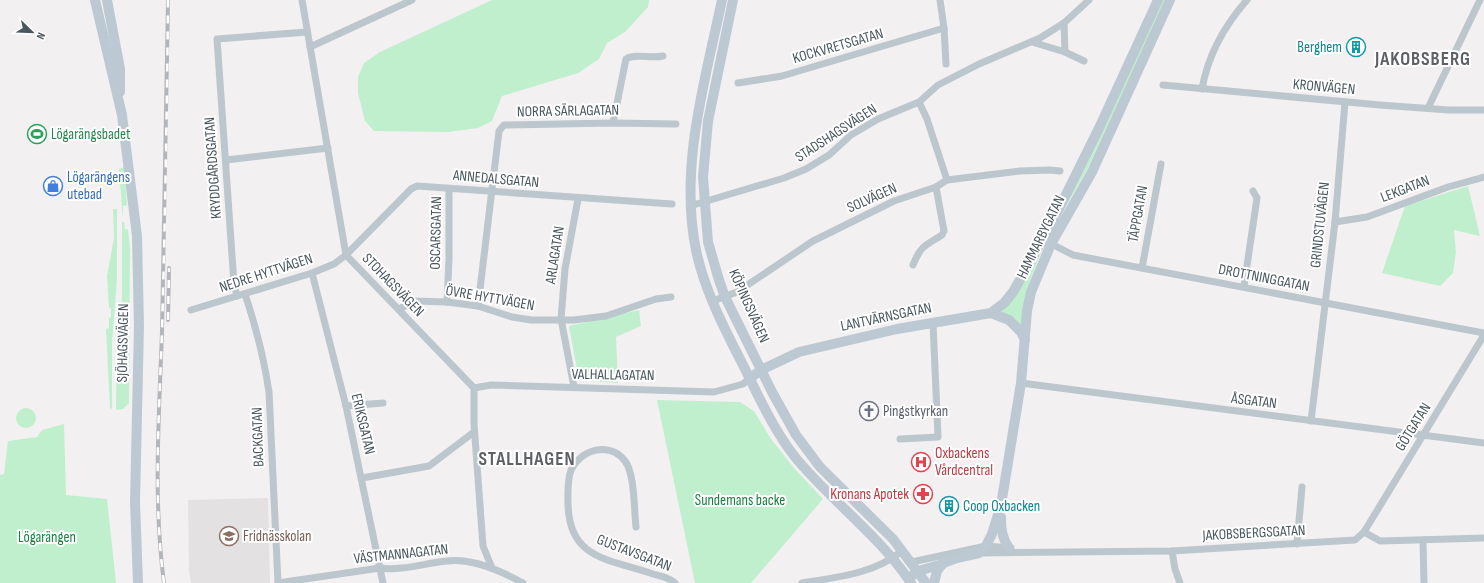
<svg xmlns="http://www.w3.org/2000/svg" width="1484" height="583" viewBox="0 0 1484 583" font-family="'Sofia Sans Condensed',sans-serif">
<style>
.education{fill:#e4e1e3}
.green{fill:#c0efcd}
.lines{fill:none;stroke-linecap:round;stroke-linejoin:round}
.street{stroke:#bcc6cd;stroke-width:7}
.secondary{stroke:#bcc9d2;stroke-width:10}
.rail-casing{stroke:#b2b6ba;stroke-width:4}
.rail{stroke:#fff;stroke-width:2.5;stroke-dasharray:8;stroke-linecap:butt}
.labels{text-anchor:middle;dominant-baseline:central;stroke-width:4;stroke-linejoin:round;paint-order:stroke}
.street-label{font-size:15px;fill:#48565e;stroke:#fff}
.culture-label{font-size:15px;fill:#0d838f;stroke:#fff;text-anchor:end}
.leisure-label{font-size:15px;fill:#27864d;stroke:#fff;text-anchor:start}
.shop-label{font-size:15px;fill:#366cbe;stroke:#fff;text-anchor:start}
.worship-label{font-size:15px;fill:#5b616d;stroke:#fff;text-anchor:start}
.health-label{font-size:15px;fill:#be3a42;stroke:#fff;text-anchor:start}
.park-label{font-size:15px;fill:#187f40;stroke:#fff}
.education-label{font-size:15px;fill:#785e54;stroke:#fff;text-anchor:start}
.district-label{font-size:19px;font-weight:bold;letter-spacing:1px;fill:#5d6165;stroke:#fff}
</style>
<rect width="100%" height="100%" fill="#f3f0f1"/>
<path class="education" d="M268 498 270 583H191L189 571 188 500Z"/>
<g class="green">
<path d="M492 0H649L648 7 625 32 607 43 599 59 578 73 502 96 492 121 478 128 448 132 374 131 365 121 358 93V77L364 63 380 52Z"/>
<path d="M1161 0H1166L1087 170 1051 232Z"/>
<path d="M124 167 127 205 123 206V219L119 169Z"/>
<path d="M1468 186 1480 236 1454 230 1456 252 1453 273 1440 286 1382 273 1405 206Z"/>
<path d="M113 209H117V279L112 342V409L110 408 106 329 109 328V318L111 317V308H109L107 276 114 238Z"/>
<path d="M122 222H124L125 230 128 229 130 249 129 403 123 409 116 410 117 335 122 298Z"/>
<path d="M1042 250 1029 283 1021 326 997 311Z"/>
<path d="M639 310 641 326 616 337 618 383 579 380 569 326Z"/>
<path d="M657 400 740 402 754 411 771 439 794 468 823 499 751 583H695Z"/>
<circle cx="26" cy="418" r="10"/>
<path d="M64 424 66 495 107 499 116 583H0V475L4 474 8 441 37 437 42 430Z"/>
</g>
<g class="lines">
<g class="street">
<path d="M302 0 346 255 474 388V424L483 546 492 568"/>
<path d="M940 0 944 28 946 64"/>
<path d="M1064 23 1065 52"/>
<path d="M1032 42 1065 52 1084 61"/>
<path d="M310 47 412 0"/>
<path d="M738 83 782 76 944 28"/>
<path d="M1163 85 1380 105 1449 110H1484"/>
<path d="M1202 89C1208 55 1225 25 1247 0"/>
<path d="M919 102 927 119 947 180"/>
<path d="M1428 108 1480 0"/>
<path d="M613 123 626 59C635 53 652 59 663 56"/>
<path d="M226 160 328 148"/>
<path d="M690 206 784 178 806 169 829 155 851 135 878 119 919 102 938 85 979 64 1040 38 1064 23 1089 0"/>
<path d="M1335 222 1367 217 1448 187 1484 177"/>
<path d="M1048 242 1073 255 1484 333"/>
<path d="M913 265C921 245 925 246 942 235L944 231 936 187"/>
<path d="M1142 268 1161 164"/>
<path d="M312 273 346 406 383 583"/>
<path d="M1244 286 1257 198 1253 191"/>
<path d="M245 294C256 327 264 358 269 392L278 583"/>
<path d="M237 296 234 284 217 39 307 32"/>
<path d="M713 301 737 292 813 241 894 201 936 187 947 180 1020 171 1050 170 1060 171"/>
<path d="M447 302 449 259V189"/>
<path d="M478 306 499 131 504 125 613 123 676 124"/>
<path d="M399 309 415 301 447 302 478 306 512 317 531 320H574L606 316 656 299 671 297"/>
<path d="M191 310 312 273 334 264 346 255 411 189 417 186 672 204"/>
<path d="M1021 383 1484 443"/>
<path d="M574 387 561 319 565 269 578 199"/>
<path d="M474 388 491 385 714 392 743 384 749 379"/>
<path d="M346 406 383 403"/>
<path d="M1311 421 1335 222 1345 102"/>
<path d="M900 439 938 437 933 323"/>
<path d="M362 478 429 466 474 432"/>
<path d="M636 527C634 511 635 474 625 461 610 441 581 449 571 470 567 481 568 493 568 504 569 560 610 559 653 574 660 576 670 578 675 583"/>
<path d="M1364 532 1380 541 1484 538"/>
<path d="M1423 540 1424 583"/>
<path d="M1297 544 1302 487"/>
<path d="M1172 551 1175 569 1180 583"/>
<path d="M979 553 1172 551 1355 540 1364 532 1484 335"/>
<path d="M912 562 986 546 1011 548"/>
<path d="M278 583 380 568C402 571 425 563 447 561 473 558 501 571 523 583"/>
<path d="M802 583C837 577 874 574 902 551"/>
</g>
<g class="secondary">
<path d="M95 0 122 115 137 236 139 326 135 502 138 583"/>
<path d="M107 0 120 69V92"/>
<path d="M722 0C705 81 679 167 696 250 704 289 724 328 742 363 758 395 773 429 795 457 831 501 880 536 911 583"/>
<path d="M733 0 708 121 703 177 708 242 719 280 725 297 772 392 796 435 820 467 893 539 926 583"/>
<path d="M991 313 1004 303 1013 292 1053 221 1100 126 1158 0"/>
<path d="M749 379 761 370 799 352 897 329 991 313 1009 320 1021 332 1025 340"/>
<path d="M1001 517C1001 529 1002 538 1009 548"/>
<path d="M913 575 918 571 943 564"/>
<path d="M934 583 937 571 943 563 957 558 979 553 986 546 992 534 1001 505 1021 383 1027 311 1031 292 1051 244 1092 172 1170 0"/>
</g>
<defs>
<g id="rail">
<path d="M168 320 169 268"/>
<path d="M164 583C153 500 159 416 162 332 165 222 167 111 168 0"/>
</g>
</defs>
<use href="#rail" class="rail-casing"/>
<use href="#rail" class="rail"/>
</g>
<defs>
<symbol id="building-ring" viewBox="-11 -11 22 22"><circle r="9.5" fill="#fff" stroke="#0f9aa8" stroke-width="1.5"/><path d="M-4-6H4V6H1V3H-1V6H-4ZM-2.5-4.3h1.7v1.8h-1.7ZM.8-4.3h1.7v1.8H.8ZM-2.5-1h1.7V.8h-1.7ZM.8-1h1.7V.8H.8Z" fill="#0f9aa8"/></symbol>
<symbol id="stadium-ring" viewBox="-11 -11 22 22"><circle r="9.5" fill="#fff" stroke="#2e9e5b" stroke-width="1.5"/><path d="M0-5a6.5 5 0 1 0 0 10a6.5 5 0 1 0 0-10ZM-3.5-1.8h7v3.6h-7Z" fill="#2e9e5b"/></symbol>
<symbol id="shop-ring" viewBox="-11 -11 22 22"><circle r="9.5" fill="#fff" stroke="#3f7fe0" stroke-width="1.5"/><path d="M-5-2.5h2.3a2.7 3.5 0 0 1 5.4 0H5L5.5 6h-11ZM-1.5-2.5h3a1.5 2.3 0 0 0-3 0Z" fill="#3f7fe0"/></symbol>
<symbol id="church-ring" viewBox="-11 -11 22 22"><circle r="9.5" fill="#fff" stroke="#6b7280" stroke-width="1.5"/><path d="M-1.2-6h2.4v3.5h3.3v2.4h-3.3V6h-2.4V-.1h-3.3v-2.4h3.3Z" fill="#6b7280"/></symbol>
<symbol id="hospital-ring" viewBox="-11 -11 22 22"><circle r="9.5" fill="#fff" stroke="#e0444e" stroke-width="1.5"/><path d="M-5-5h3v3.5h4V-5h3V5h-3V1.5h-4V5h-3Z" fill="#e0444e"/></symbol>
<symbol id="pharmacy-ring" viewBox="-11 -11 22 22"><circle r="9.5" fill="#fff" stroke="#e0444e" stroke-width="1.5"/><path d="M-2-6h4v4h4v4h-4v4h-4v-4h-4v-4h4Z" fill="#e0444e"/></symbol>
<symbol id="school-ring" viewBox="-11 -11 22 22"><circle r="9.5" fill="#fff" stroke="#8d6e63" stroke-width="1.5"/><path d="M0-5L7-2L0 1L-7-2ZM-4 1L0 2.5L4 1V4Q0 6-4 4Z" fill="#8d6e63"/></symbol>
</defs>
<g fill-rule="evenodd">
<use href="#building-ring" x="1345" y="36" width="22" height="22"/>
<use href="#stadium-ring" x="26" y="123" width="22" height="22"/>
<use href="#shop-ring" x="42" y="175" width="22" height="22"/>
<use href="#church-ring" x="858" y="400" width="22" height="22"/>
<use href="#hospital-ring" x="910" y="451" width="22" height="22"/>
<use href="#pharmacy-ring" x="912" y="483" width="22" height="22"/>
<use href="#building-ring" x="938" y="495" width="22" height="22"/>
<use href="#school-ring" x="218" y="525" width="22" height="22"/>
</g>
<g class="labels">
<g class="street-label">
<text transform="translate(838 46) rotate(-16)">KOCKVRETSGATAN</text>
<text transform="translate(1324 87) rotate(5)">KRONVÄGEN</text>
<text transform="translate(568 111) rotate(-1)">NORRA SÄRLAGATAN</text>
<text transform="translate(836 133) rotate(-33)">STADSHAGSVÄGEN</text>
<text transform="translate(213 168) rotate(-94)">KRYDDGÅRDSGATAN</text>
<text transform="translate(496 179) rotate(5)">ANNEDALSGATAN</text>
<text transform="translate(1405 189) rotate(-21)">LEKGATAN</text>
<text transform="translate(872 198) rotate(-24)">SOLVÄGEN</text>
<text transform="translate(1138 214) rotate(-80)">TÄPPGATAN</text>
<text transform="translate(1320 225) rotate(-84)">GRINDSTUVÄGEN</text>
<text transform="translate(436 233) rotate(-89)">OSCARSGATAN</text>
<text transform="translate(1041 237) rotate(-64)">HAMMARBYGATAN</text>
<text transform="translate(555 255) rotate(-81)">ARLAGATAN</text>
<text transform="translate(266 273) rotate(-18)">NEDRE HYTTVÄGEN</text>
<text transform="translate(1264 278) rotate(11)">DROTTNINGGATAN</text>
<text transform="translate(393 285) rotate(46)">STOHAGSVÄGEN</text>
<text transform="translate(490 298) rotate(10)">ÖVRE HYTTVÄGEN</text>
<text transform="translate(749 306) rotate(66)">KÖPINGSVÄGEN</text>
<text transform="translate(886 317) rotate(-12)">LANTVÄRNSGATAN</text>
<text transform="translate(123 343) rotate(-89)">SJÖHAGSVÄGEN</text>
<text transform="translate(613 375) rotate(1)">VALHALLAGATAN</text>
<text transform="translate(1254 401) rotate(7)">ÅSGATAN</text>
<text transform="translate(363 424) rotate(77)">ERIKSGATAN</text>
<text transform="translate(1413 427) rotate(-58)">GÖTGATAN</text>
<text transform="translate(258 437) rotate(-92)">BACKGATAN</text>
<text transform="translate(1254 533) rotate(-3)">JAKOBSBERGSGATAN</text>
<text transform="translate(634 553) rotate(21)">GUSTAVSGATAN</text>
<text transform="translate(401 554) rotate(-6)">VÄSTMANNAGATAN</text>
</g>
<g class="culture-label">
<text x="1342" y="47">Berghem</text>
<text x="963" y="506" text-anchor="start">Coop Oxbacken</text>
</g>
<g class="leisure-label">
<text x="51" y="134">Lögarängsbadet</text>
</g>
<g class="shop-label">
<text x="67" y="177">Lögarängens<tspan x="67" dy="17">utebad</tspan></text>
</g>
<g class="worship-label">
<text x="883" y="411">Pingstkyrkan</text>
</g>
<g class="health-label">
<text x="935" y="453">Oxbackens<tspan x="935" dy="17">Vårdcentral</tspan></text>
<text x="909" y="494" text-anchor="end">Kronans Apotek</text>
</g>
<g class="park-label">
<text x="740" y="500">Sundemans backe</text>
<text x="47" y="537">Lögarängen</text>
</g>
<g class="education-label">
<text x="243" y="536">Fridnässkolan</text>
</g>
<g class="district-label">
<text x="1423" y="59">JAKOBSBERG</text>
<text x="527" y="459">STALLHAGEN</text>
</g>
</g>
<g transform="translate(32 32) rotate(113)" stroke="#ffffff" stroke-width="3" paint-order="stroke">
<path d="M0-3L7 15L0 10L-7 15Z" fill="#48565e"/>
<text y="-6" font-size="11" font-weight="bold" text-anchor="middle" fill="#48565e">N</text>
</g>
</svg>
